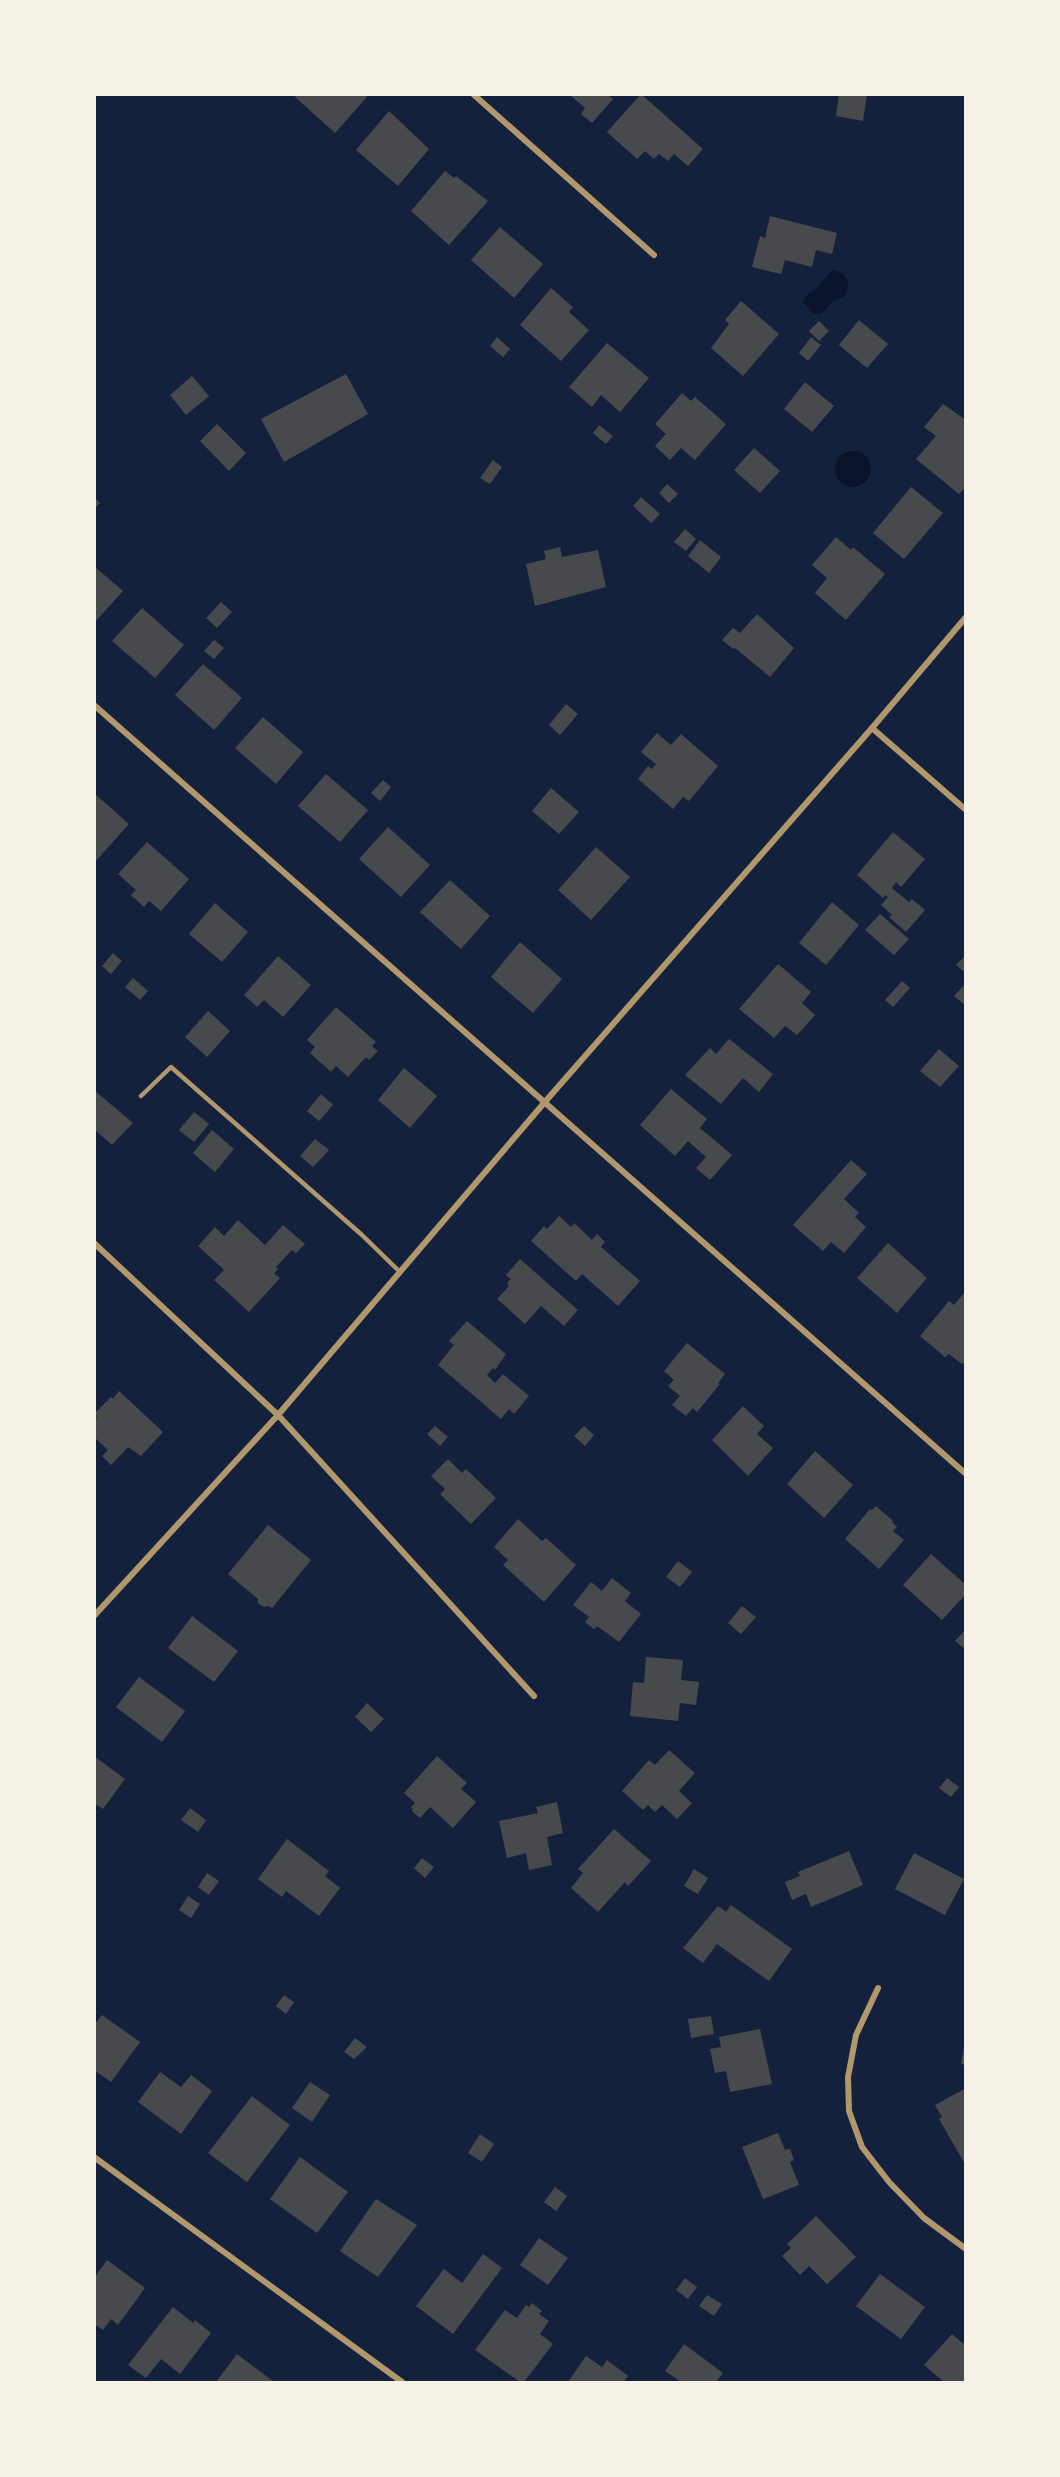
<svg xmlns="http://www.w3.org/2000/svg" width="1060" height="2477" viewBox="0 0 1060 2477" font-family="Bitter,serif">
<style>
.water{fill:#0b132b}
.building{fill:#48494c}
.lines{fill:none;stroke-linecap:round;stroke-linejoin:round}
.service{stroke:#b1986c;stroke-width:4.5}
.minor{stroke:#b1986c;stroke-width:6}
</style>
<rect width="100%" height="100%" fill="#14213d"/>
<g class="water">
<path d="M833 270C848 272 853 286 843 298 831 299 829 307 821 314H814L803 302C807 292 814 291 820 285 825 280 827 274 833 270Z"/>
<circle cx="853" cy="469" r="18"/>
</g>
<g class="building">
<path d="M297 94H365L367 97 335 133 295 97Z"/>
<path d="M569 94H607L613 99 592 123 581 114 585 108Z"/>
<path d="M641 94 703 149 688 166 674 154 668 161 659 154 654 159 645 151 637 159 607 132Z"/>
<path d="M839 94H867L863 121 836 116Z"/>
<path d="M389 111 429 149 398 186 356 150Z"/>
<path d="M445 171 454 178 456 176 488 201 449 245 411 211Z"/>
<path d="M770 216 837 233 832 254 816 250 812 267 785 260 781 274 752 267 760 236 765 238Z"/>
<path d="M500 227 543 264 514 298 471 260Z"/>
<path d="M551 288 573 307 569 312 589 330 561 361 520 325Z"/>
<path d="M741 301 779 334 743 376 711 348 729 324 725 320Z"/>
<path d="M859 320 888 344 867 368 839 345Z"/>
<path d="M819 321 829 331 819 341 809 331Z"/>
<path d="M497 337 510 349 503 357 490 346Z"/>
<path d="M811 337 821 345 808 361 799 353Z"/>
<path d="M607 343 649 378 620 412 601 395 592 407 569 387Z"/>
<path d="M346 374 368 414 284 462 261 419Z"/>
<path d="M192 376 209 396 186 415 170 395Z"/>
<path d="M805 382 834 406 812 432 784 409Z"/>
<path d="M682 393 691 401 695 397 726 424 695 460 681 448 670 460 655 446 666 434 655 424Z"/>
<path d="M943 404 966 420V487L959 494 916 459 936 436 924 427Z"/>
<path d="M217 424 246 453 229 471 200 441Z"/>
<path d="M599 425 613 436 606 444 593 433Z"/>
<path d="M754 448 780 471 760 493 734 470Z"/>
<path d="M493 460 502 467 490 484 480 478Z"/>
<path d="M667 484 678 494 669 503 659 493Z"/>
<path d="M911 487 943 513 904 559 873 533Z"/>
<path d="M94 497 100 503 94 509Z"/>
<path d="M641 497 660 514 651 523 633 506Z"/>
<path d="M685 529 696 539 686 551 674 542Z"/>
<path d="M836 537 851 550 853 547 885 574 846 620 815 593 827 578 812 565Z"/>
<path d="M700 540 721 557 709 573 688 556Z"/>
<path d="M560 547 562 557 598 550 606 587 535 606 526 564 546 559 544 551Z"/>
<path d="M94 566 123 591 94 623Z"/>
<path d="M221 602 232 612 217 628 206 618Z"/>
<path d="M142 608 184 645 155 678 112 641Z"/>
<path d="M757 614 794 648 770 677 735 648 733 649 722 640 733 628 740 633Z"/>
<path d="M214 640 224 648 214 659 204 651Z"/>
<path d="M203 664 242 698 214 730 175 695Z"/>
<path d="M566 704 578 714 560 735 549 725Z"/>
<path d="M263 717 303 752 276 784 235 748Z"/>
<path d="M657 733 671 745 681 734 718 766 689 801 683 797 673 809 638 779 648 766 652 769 656 764 641 752Z"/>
<path d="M326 774 368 810 340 842 298 806Z"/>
<path d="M383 780 391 787 380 801 371 793Z"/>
<path d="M551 788 579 812 559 834 532 811Z"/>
<path d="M94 793 129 824 94 863Z"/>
<path d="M388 827 430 865 401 897 359 859Z"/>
<path d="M893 832 925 859 901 887 896 882 892 888 909 902 912 899 925 910 906 932 889 917 892 915 881 905 888 897 885 895 883 898 857 875Z"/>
<path d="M147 842 189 879 161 911 149 901 144 907 131 895 136 890 118 874Z"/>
<path d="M596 847 630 877 591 920 558 890Z"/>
<path d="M450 880 490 916 461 949 420 912Z"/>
<path d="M832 902 859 925 826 965 799 943Z"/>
<path d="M215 903 248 932 222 962 189 934Z"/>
<path d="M880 914 909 939 894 955 865 930Z"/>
<path d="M520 942 562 979 533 1013 491 977Z"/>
<path d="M113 953 122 961 111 974 102 966Z"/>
<path d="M966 955V973L956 965Z"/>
<path d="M278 956 311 985 283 1017 264 1000 257 1007 244 995Z"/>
<path d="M778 964 811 992 802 1003 815 1015 797 1035 785 1026 774 1038 739 1009Z"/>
<path d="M133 978 148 991 140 1000 125 987Z"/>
<path d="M902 981 910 988 893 1007 885 1000Z"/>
<path d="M966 983V1006L954 996Z"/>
<path d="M336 1007 376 1042 372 1046 378 1051 369 1060 366 1057 348 1077 336 1066 331 1072 310 1053 315 1047 307 1040Z"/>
<path d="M208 1011 230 1031 207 1057 185 1037Z"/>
<path d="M729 1039 773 1074 759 1092 743 1078 721 1104 685 1075 710 1048 716 1054Z"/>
<path d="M939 1049 959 1066 940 1087 920 1071Z"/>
<path d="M404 1068 437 1096 410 1128 378 1100Z"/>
<path d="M671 1089 707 1119 700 1128 732 1155 710 1180 696 1168 706 1157 688 1141 675 1156 640 1125Z"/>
<path d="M94 1090 133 1123 112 1145 94 1129Z"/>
<path d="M321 1094 333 1105 319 1121 307 1111Z"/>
<path d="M194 1112 209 1124 194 1142 179 1130Z"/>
<path d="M212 1130 234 1149 215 1172 193 1153Z"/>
<path d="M315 1139 329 1150 313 1167 300 1156Z"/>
<path d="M851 1160 867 1174 844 1199 859 1213 855 1217 866 1227 844 1253 831 1242 823 1251 793 1225Z"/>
<path d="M559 1216 571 1227 574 1223 592 1240 597 1234 605 1242 601 1247 640 1281 618 1306 582 1274 576 1281 531 1241 544 1226 547 1229Z"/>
<path d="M238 1220 265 1245 283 1225 305 1244 296 1253 292 1250 276 1267 278 1269 274 1273 280 1278 249 1312 214 1280 224 1270 198 1246 215 1227 224 1236Z"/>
<path d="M888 1243 927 1278 897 1313 857 1278Z"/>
<path d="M520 1259 578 1310 564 1326 541 1306 525 1324 497 1299 509 1286 507 1283 511 1279 506 1275Z"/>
<path d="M964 1293 966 1295V1360L962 1364 949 1354 945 1357 920 1336 949 1301 954 1305Z"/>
<path d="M467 1321 506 1354 495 1370 493 1368 487 1375 495 1383 503 1374 529 1396 514 1414 509 1409 501 1419 438 1365 454 1345 449 1341Z"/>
<path d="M687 1343 725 1374 718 1383 720 1384 697 1412 693 1408 686 1416 672 1405 680 1396 668 1386 674 1380 664 1371Z"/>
<path d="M119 1391 163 1432 141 1456 128 1447 111 1465 102 1456 108 1450 94 1437V1421L97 1418 94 1414 111 1397 113 1399Z"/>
<path d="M743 1406 764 1426 757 1434 773 1448 748 1476 712 1440Z"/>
<path d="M435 1426 448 1437 440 1446 427 1434Z"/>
<path d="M584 1426 594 1435 585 1446 574 1436Z"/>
<path d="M815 1451 853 1485 824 1518 787 1484Z"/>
<path d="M448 1459 462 1473 466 1469 496 1498 471 1524 440 1494 445 1489 431 1476Z"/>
<path d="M876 1506 893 1521 892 1522 897 1527 893 1531 904 1540 879 1569 845 1539 870 1509 872 1510Z"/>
<path d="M518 1519 542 1541 546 1538 576 1565 544 1602 503 1565 508 1560 494 1547Z"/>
<path d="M268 1525 311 1560 272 1608 269 1606 264 1607 258 1603V1599L228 1574Z"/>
<path d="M931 1554 966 1585V1594L942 1620 903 1585Z"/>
<path d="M678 1561 692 1572 680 1587 666 1577Z"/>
<path d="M612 1578 631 1593 625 1601 641 1614 619 1642 597 1626 594 1629 585 1622 589 1617 573 1605 591 1582 602 1591Z"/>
<path d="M742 1606 756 1617 741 1634 728 1623Z"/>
<path d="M192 1616 238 1651 214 1682 168 1648Z"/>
<path d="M966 1629V1650L955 1641Z"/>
<path d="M646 1657 683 1660 681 1680 699 1682 696 1705 680 1703 678 1721 630 1716 633 1682 644 1683Z"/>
<path d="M139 1677 185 1711 162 1742 116 1707Z"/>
<path d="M367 1703 384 1719 371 1732 355 1717Z"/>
<path d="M669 1750 695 1773 679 1791 692 1803 677 1819 662 1805 655 1812 648 1805 643 1810 622 1791 649 1760 655 1765Z"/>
<path d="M94 1756 125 1779 103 1809 94 1803Z"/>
<path d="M437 1756 467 1783 461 1789 476 1802 453 1828 430 1807 420 1818 412 1811 413 1809 411 1807 415 1803 404 1793Z"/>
<path d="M947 1778 959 1787 951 1797 939 1788Z"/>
<path d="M557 1802 563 1833 547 1837 552 1865 529 1870 526 1853 507 1858 499 1821 538 1813 536 1807Z"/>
<path d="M190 1808 206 1820 198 1832 181 1820Z"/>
<path d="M614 1829 651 1861 628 1886 625 1882 598 1912 571 1888 583 1873 578 1869Z"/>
<path d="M287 1839 329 1871 325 1876 340 1888 319 1916 286 1891 282 1897 258 1879Z"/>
<path d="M849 1851 863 1885 811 1907 806 1894 792 1900 785 1882 800 1876 798 1872Z"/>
<path d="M914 1853 964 1879 945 1915 895 1889Z"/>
<path d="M422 1858 434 1867 425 1878 414 1868Z"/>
<path d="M694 1869 708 1878 698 1894 684 1886Z"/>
<path d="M207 1873 219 1881 209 1895 198 1887Z"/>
<path d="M188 1896 200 1904 191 1918 179 1910Z"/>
<path d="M731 1905 792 1949 769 1981 717 1944 703 1963 683 1948 718 1906 726 1912Z"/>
<path d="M284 1995 294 2002 286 2014 276 2006Z"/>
<path d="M102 2015 140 2042 111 2082 94 2070V2025Z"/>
<path d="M711 2016 714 2034 691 2038 688 2019Z"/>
<path d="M760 2029 772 2084 730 2092 726 2071 715 2073 710 2049 721 2047 719 2037Z"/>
<path d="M355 2038 367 2047 354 2059 344 2052Z"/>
<path d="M964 2047H966V2065L961 2064Z"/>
<path d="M160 2072 181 2087 191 2075 212 2091 181 2134 138 2102Z"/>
<path d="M310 2082 330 2095 312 2122 292 2108Z"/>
<path d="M966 2088V2166L939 2119 942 2117 935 2105Z"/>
<path d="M252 2096 290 2125 247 2182 208 2153Z"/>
<path d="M778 2133 785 2150 790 2149 794 2160 790 2162 799 2185 763 2199 742 2147Z"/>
<path d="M480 2134 494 2144 482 2162 468 2153Z"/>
<path d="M300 2157 348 2192 317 2233 270 2199Z"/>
<path d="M555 2187 567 2196 556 2211 544 2202Z"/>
<path d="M376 2199 417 2225 378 2277 340 2251Z"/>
<path d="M816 2216 856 2257 827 2284 809 2266 800 2275 782 2256 791 2248 787 2244Z"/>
<path d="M539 2238 568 2258 548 2285 520 2265Z"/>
<path d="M483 2254 502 2268 453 2334 416 2306 444 2269 462 2283Z"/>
<path d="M107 2260 145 2288 118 2325 111 2319 103 2330 94 2324V2278Z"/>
<path d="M880 2274 925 2307 901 2339 856 2306Z"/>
<path d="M685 2278 697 2287 688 2299 676 2290Z"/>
<path d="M707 2295 722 2304 714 2316 699 2306Z"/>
<path d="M532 2303 542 2311 539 2314 549 2321 540 2334 553 2344 524 2382H520L475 2350 505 2310 517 2318 526 2305 529 2307Z"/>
<path d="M173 2307 193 2323 195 2320 211 2333 180 2374 161 2359 146 2378 128 2365Z"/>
<path d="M952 2334 966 2346V2382H944L924 2365Z"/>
<path d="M684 2344 723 2373 716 2382H681L665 2371Z"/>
<path d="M237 2354 274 2382H216Z"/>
<path d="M586 2356 602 2367 607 2360 628 2376 624 2382H568Z"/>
</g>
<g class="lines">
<path class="service" d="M141 1096 171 1067 362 1235 400 1272"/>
<g class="minor">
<path d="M473 94 654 255"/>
<path d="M94 705 966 1474"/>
<path d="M872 728 966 810"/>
<path d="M94 1243 278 1415 534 1696"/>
<path d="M94 1616 278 1415 544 1103 872 728 966 617"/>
<path d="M878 1988 856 2035 848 2077 849 2111 862 2147 889 2182 924 2218 966 2249"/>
<path d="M94 2157 402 2382"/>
</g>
</g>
<rect width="1060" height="2477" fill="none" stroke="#f6f1e7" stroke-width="192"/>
</svg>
